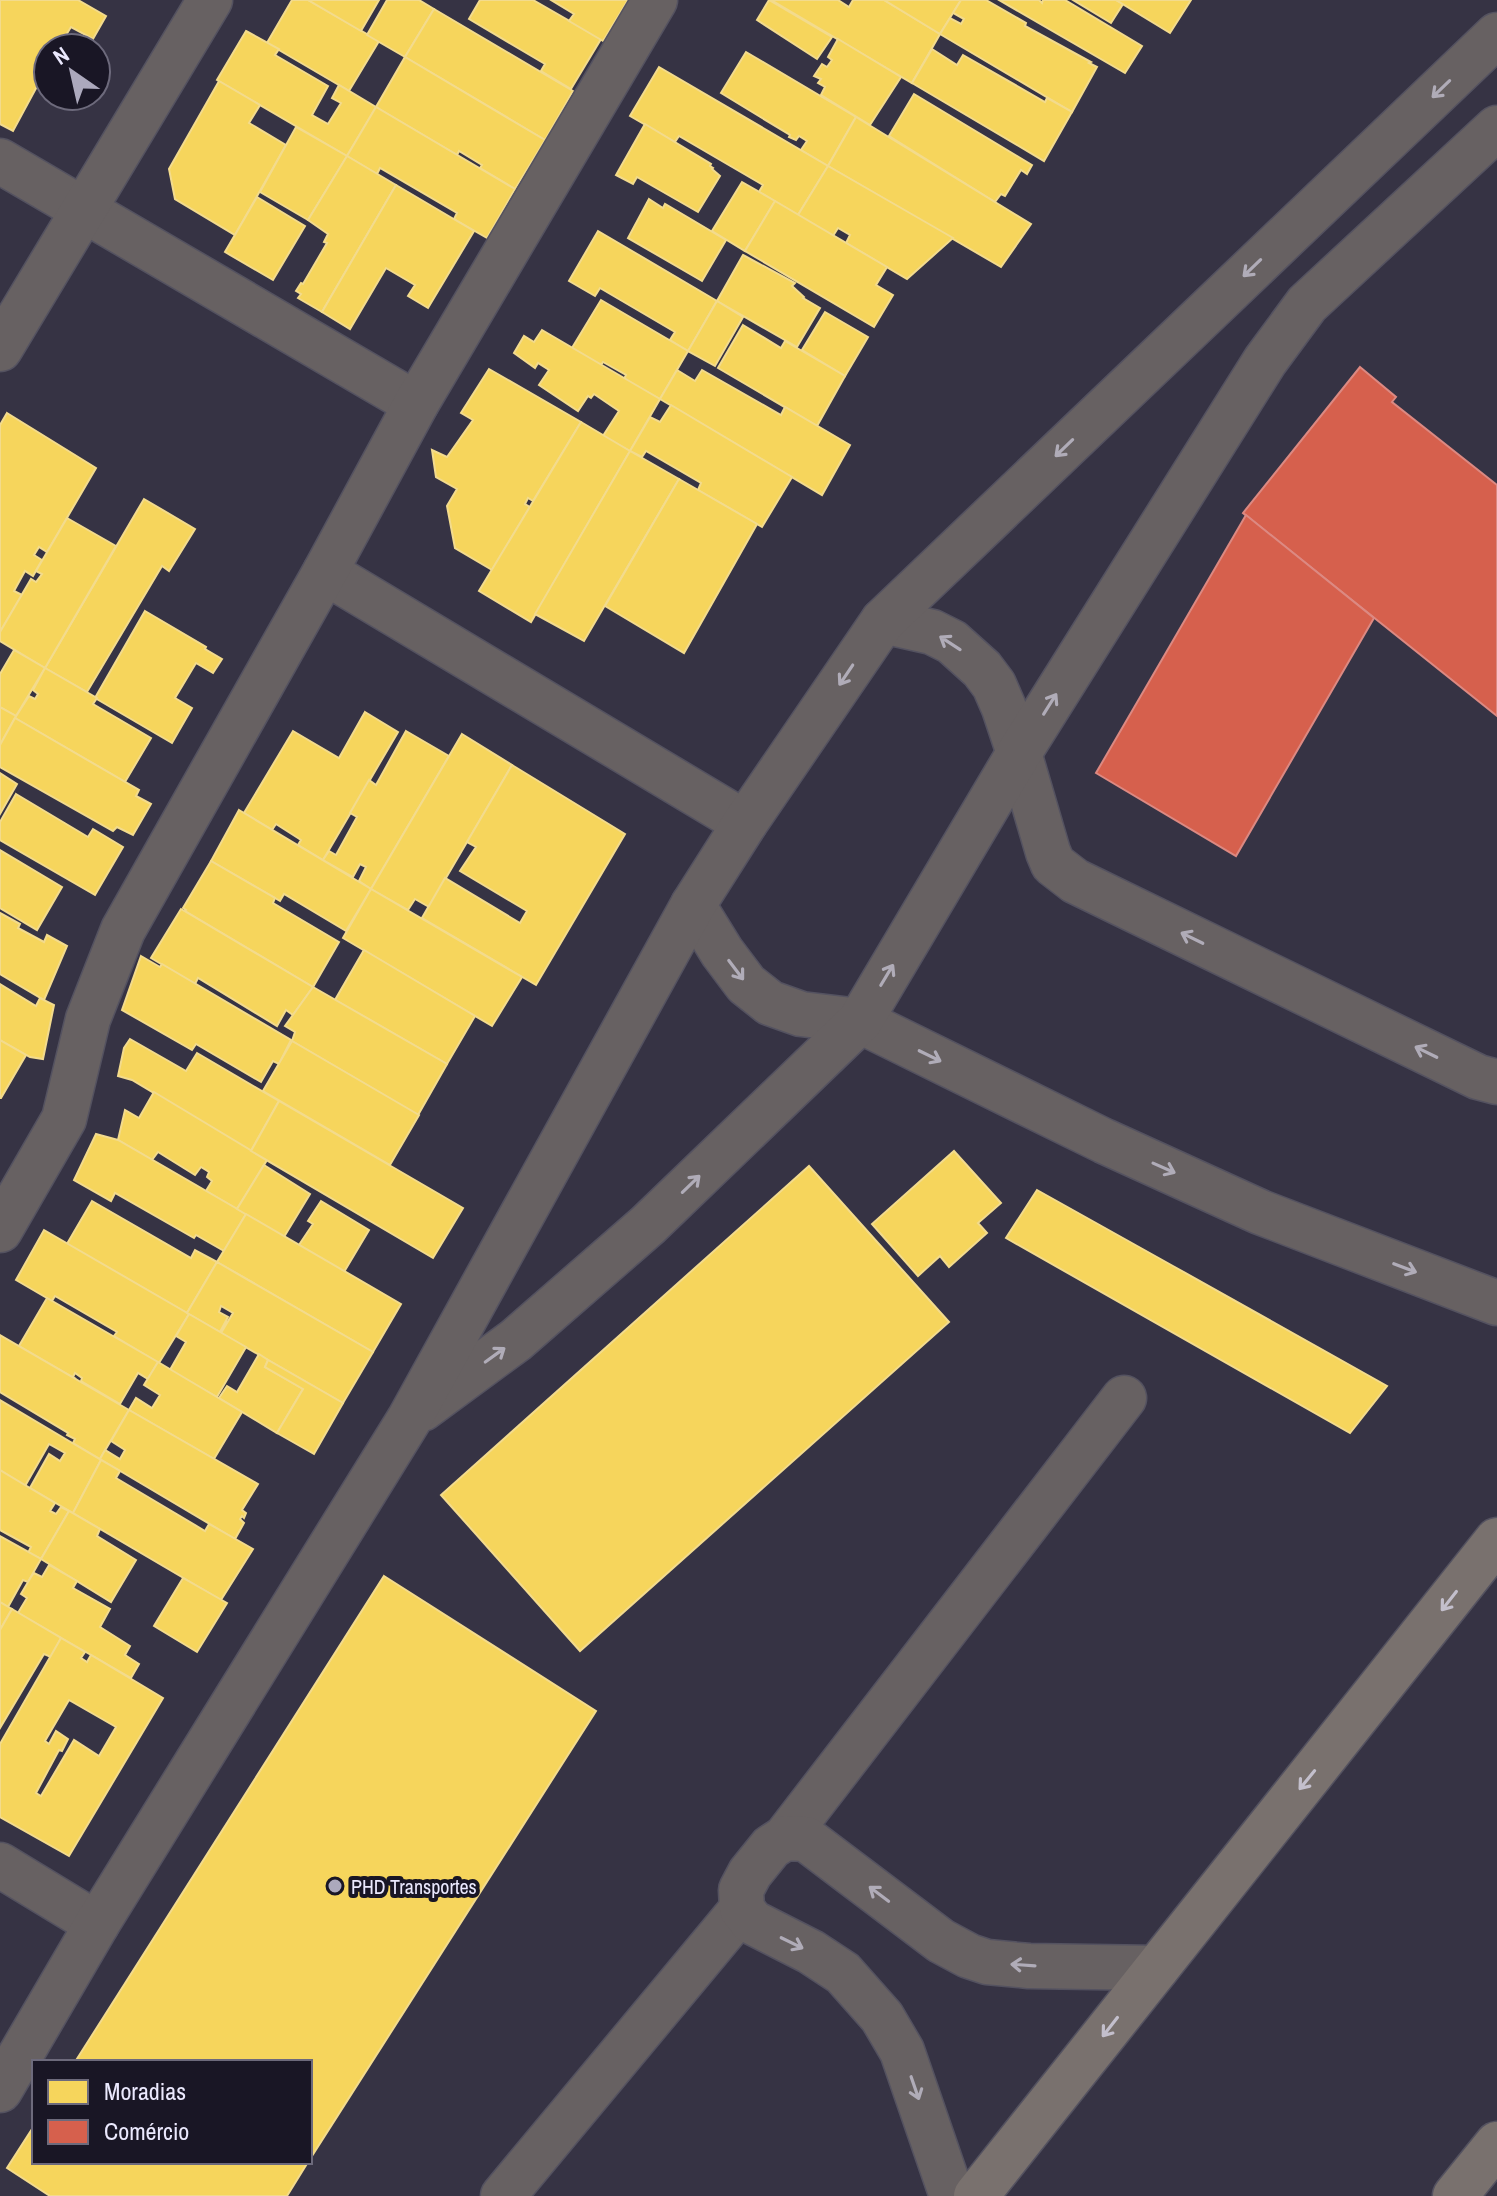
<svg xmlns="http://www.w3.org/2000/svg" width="1497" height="2196" viewBox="0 0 1497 2196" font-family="'Archivo Narrow',sans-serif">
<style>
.homes{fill:#f6d55c;stroke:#f3db8d;stroke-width:2;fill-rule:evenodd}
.shops{fill:#d6604d;stroke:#dc8982;stroke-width:2}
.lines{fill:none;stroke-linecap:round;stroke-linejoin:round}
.minor-casing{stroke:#545260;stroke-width:47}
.highway-casing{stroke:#545260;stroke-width:47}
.minor{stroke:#676162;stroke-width:44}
.highway{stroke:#79716e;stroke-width:44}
.oneway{stroke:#b0acb8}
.oneway2{stroke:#c3bfcc}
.poi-dot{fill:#aca9bd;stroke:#191625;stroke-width:3}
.labels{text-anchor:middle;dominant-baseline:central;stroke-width:8;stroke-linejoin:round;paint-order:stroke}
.poi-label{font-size:20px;fill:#ebe9fe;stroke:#191625;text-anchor:start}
</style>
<rect width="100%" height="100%" fill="#363344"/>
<g class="homes">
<path d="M0 0H78L106 16 93 39 71 27 58 48H48V66L13 131 0 124Z"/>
<path d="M292 0H308L379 41 349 91 267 43Z"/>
<path d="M308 0H379L361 31Z"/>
<path d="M387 0H419L434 9 405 57 367 35Z"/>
<path d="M480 0H533L601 39 571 89 541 71 545 64 469 19Z"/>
<path d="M551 0H628L603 41 569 21 574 14Z"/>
<path d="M769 0 832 37 817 59 757 20Z"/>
<path d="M771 0H838L849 7 853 0H884L940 34 912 83Z"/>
<path d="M884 0H961L940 34Z"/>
<path d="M961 0H986L1026 23 1025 26 1091 62 1089 63 1097 67 1072 112 940 34 950 18 961 24 964 19 953 13Z"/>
<path d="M999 0H1039L1042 3 1043 0H1065L1142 46 1125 73Z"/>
<path d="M1073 0H1116L1123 4 1111 23Z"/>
<path d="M1116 0H1191L1170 33Z"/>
<path d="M434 9 573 91 545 140 405 57Z"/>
<path d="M246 31 279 49 275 55 328 86 312 115 328 124 341 103 332 98 339 85 376 107 347 156 217 80Z"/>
<path d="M838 39 901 77 870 125 821 95 825 87 818 83 821 79 814 76 822 64 827 67 832 60 828 57Z"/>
<path d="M932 49 957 65 963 55 1045 102 1047 98 1072 112 1044 161 912 83Z"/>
<path d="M746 52 856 117 828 166 801 150 807 141 799 136 796 140 789 137 790 135 721 93Z"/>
<path d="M405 57 545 140 515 189 480 168 482 165 459 151 457 155 376 107Z"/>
<path d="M659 67 828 166 798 215 759 192 763 185 679 136 675 142 630 116Z"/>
<path d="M219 81 260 105 249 123 286 145 235 235 175 199 169 169Z"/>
<path d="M914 94 1032 165 1027 174 1021 170 1005 196 1001 194 995 202 889 136Z"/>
<path d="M376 107 515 189 487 238 454 219 457 213 380 168 377 174 347 156Z"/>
<path d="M856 117 1031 224 1001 267 828 166Z"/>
<path d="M645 124 711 164 710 166 713 168 712 169 720 176 698 212 637 177 633 184 616 175Z"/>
<path d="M296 127 347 156 308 220 260 192Z"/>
<path d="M347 156 396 185 322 312 298 298 301 294 296 291 301 283 303 284 327 243 324 242 328 234 308 220Z"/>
<path d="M828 166 948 235 953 238 907 279 846 243 850 235 838 228 833 236 798 215Z"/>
<path d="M742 182 775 201 745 251 712 231Z"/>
<path d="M396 185 474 231 428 308 408 296 415 285 386 268 350 329 322 312Z"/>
<path d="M257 197 305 226 273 280 225 252Z"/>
<path d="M649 199 663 208 665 204 726 240 702 281 628 238Z"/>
<path d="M775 201 887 267 876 285 893 295 874 327 745 251Z"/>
<path d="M598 231 717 301 688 351 670 340 675 332 600 288 595 296 569 281Z"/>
<path d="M743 255 795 283 792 286 804 297 803 298 820 308 797 347 717 301Z"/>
<path d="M601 300 688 351 660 399 624 379 626 375 603 362 601 365 572 348Z"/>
<path d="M717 301 743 317 715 366 688 351Z"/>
<path d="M825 312 868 337 845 376 802 350Z"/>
<path d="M743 325 781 348 785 341 845 376 817 426 718 368Z"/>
<path d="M542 330 660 399 630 451 603 436 619 411 594 394 591 398 588 396 578 411 539 385 549 370 538 363 535 368 514 353 524 336 534 342Z"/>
<path d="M489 369 581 422 533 501 528 498 525 504 530 507 492 570 455 548 447 506 457 489 436 477 432 450 447 457 473 420 461 413Z"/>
<path d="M677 370 695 381 702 370 781 415 785 407 850 445 822 495 660 399Z"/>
<path d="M671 405 792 477 762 527 698 490 701 483 646 451 642 457 630 451 650 417 660 422Z"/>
<path d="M7 413 96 468 47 552 39 547 34 555 42 560 33 576 25 571 14 591 22 595 0 632V425Z"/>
<path d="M581 422 630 451 531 622 479 591Z"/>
<path d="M630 451 679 479 584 641 535 614Z"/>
<path d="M679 479 757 524 684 653 605 606Z"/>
<path d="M144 499 195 529 169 571 162 566 87 692 45 668Z"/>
<path d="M67 518 116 546 45 668 0 641V632L31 579 36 582 42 574 36 571Z"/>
<path d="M145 611 206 647 205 649 222 659 213 673 196 663 175 698 192 708 172 743 95 698Z"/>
<path d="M14 650 45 668 16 716 0 707V674Z"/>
<path d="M45 668 97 698 93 704 151 738 125 782 15 718 29 696 35 699 38 694 33 690Z"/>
<path d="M0 707 16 716 0 745Z"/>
<path d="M365 712 398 732 323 860 298 845 301 840 276 824 272 830 244 813 293 731 339 758Z"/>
<path d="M15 718 139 790 136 796 151 804 133 835 117 827 113 831 0 767V745Z"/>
<path d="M406 731 449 756 371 889 359 881 366 867 360 864 353 877 323 860 329 851 336 855 357 817 350 813 369 780 376 785Z"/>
<path d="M462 734 512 765 429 907 415 899 408 910 371 889Z"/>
<path d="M512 765 625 834 536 985 422 918 445 878 520 923 527 911 460 871 476 847 467 842Z"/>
<path d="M0 773 17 784 0 814Z"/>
<path d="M16 794 88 837 93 829 123 847 95 895 0 840V822Z"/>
<path d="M239 810 371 889 346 931 284 894 280 901 211 861Z"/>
<path d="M0 850 62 887 37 930 0 908Z"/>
<path d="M211 861 275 898 273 903 339 942 313 987 185 911 186 910 183 908Z"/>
<path d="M371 889 522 977 492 1026 343 938Z"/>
<path d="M181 909 313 987 293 1015 286 1010 277 1026 198 978 195 984 151 958Z"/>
<path d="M0 913 20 924 18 928 44 942 47 935 67 946 44 1000 0 974Z"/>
<path d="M364 950 475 1016 447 1064 335 1000Z"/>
<path d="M141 956 160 967 162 964 291 1040 279 1064 273 1061 261 1082 196 1044 192 1050 122 1010Z"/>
<path d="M0 984 36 1006 40 998 54 1005 43 1059 30 1057 0 1040Z"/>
<path d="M313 987 447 1064 418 1115 292 1041 295 1032 285 1026Z"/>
<path d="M130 1039 186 1071 197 1053 279 1101 251 1151 132 1080 118 1076 124 1048Z"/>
<path d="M0 1040 26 1055 1 1098H0Z"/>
<path d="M292 1041 419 1115 390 1165 263 1091Z"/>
<path d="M154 1092 267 1160 237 1209 206 1191 212 1181 207 1177 209 1172 201 1167 195 1175 158 1152 152 1160 118 1140 125 1110 139 1118Z"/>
<path d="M279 1101 463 1208 433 1258 251 1151Z"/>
<path d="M96 1134 118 1140 246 1214 224 1251 196 1235 194 1238 115 1193 111 1201 74 1180Z"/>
<path d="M954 1151 1001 1203 978 1223 987 1233 949 1267 940 1256 918 1276 872 1224Z"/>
<path d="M264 1165 310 1194 284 1237 237 1209Z"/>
<path d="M809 1166 949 1322 580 1651 441 1495Z"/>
<path d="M1037 1190 1173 1266 1387 1386 1350 1433 1006 1238Z"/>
<path d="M92 1201 191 1258 195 1250 217 1262 187 1313 67 1244Z"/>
<path d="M321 1201 369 1230 344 1272 299 1245 313 1224 308 1221Z"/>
<path d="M246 1214 401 1304 373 1352 217 1262Z"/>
<path d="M44 1230 189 1314 159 1363 114 1336 117 1332 55 1296 52 1301 16 1280Z"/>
<path d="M217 1262 373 1352 343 1403 221 1333 233 1313 221 1306 219 1312 228 1317 220 1332 187 1313Z"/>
<path d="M47 1298 158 1362 148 1379 138 1373 120 1404 81 1381 82 1378 75 1373 73 1377 76 1379 19 1346Z"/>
<path d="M189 1314 246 1347 217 1397 170 1370 186 1342 176 1336Z"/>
<path d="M0 1335 129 1410 100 1459 73 1443 75 1439 67 1435 68 1433 0 1392Z"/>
<path d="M259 1354 268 1360 265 1367 303 1389 277 1433 219 1398 227 1386 237 1392Z"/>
<path d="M268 1360 343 1403 314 1454 277 1433 303 1389 265 1367Z"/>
<path d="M158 1362 242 1412 214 1459 129 1410 136 1398 152 1408 160 1395 144 1385Z"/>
<path d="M0 1400 101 1460 73 1513 30 1488 49 1454 60 1461 65 1453 49 1444 25 1486 0 1470Z"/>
<path d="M129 1410 258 1484 242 1510 246 1513 244 1518 242 1516 240 1519 244 1523 235 1539 100 1459 105 1450 120 1459 125 1450 111 1441Z"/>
<path d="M101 1460 120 1471 116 1478 205 1531 209 1524 253 1549 221 1600 73 1513Z"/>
<path d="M0 1470 55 1503 50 1511 56 1514 61 1507 69 1511 41 1559 28 1553 31 1547 0 1530Z"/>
<path d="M69 1511 100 1529 97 1536 136 1560 111 1602 41 1559Z"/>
<path d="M0 1536 41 1559 28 1582 23 1580 8 1607 0 1602Z"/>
<path d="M49 1565 77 1581 73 1588 110 1609 100 1627 130 1646 125 1655 139 1664 131 1678 18 1613 27 1598 21 1594 31 1577 34 1573 42 1577Z"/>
<path d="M384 1576 596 1711 310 2159V2062H75Z"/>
<path d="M183 1578 227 1603 197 1652 154 1626Z"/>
<path d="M0 1602 12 1609 0 1630Z"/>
<path d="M12 1609 61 1638 51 1657 44 1654 0 1728V1630Z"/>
<path d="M61 1638 85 1652 81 1658 87 1662 91 1655 163 1698 69 1856 0 1817V1744ZM69 1700 116 1727 99 1756 74 1740 41 1796 36 1793 59 1750 62 1751 68 1739 56 1731 49 1744 45 1741Z"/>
<path d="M34 2126V2162H308L287 2196H50L7 2168Z"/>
</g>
<g class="shops">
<path d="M1360 367 1396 397 1392 402 1497 485V716L1243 513Z"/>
<path d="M1246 515 1374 618 1236 856 1096 773Z"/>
</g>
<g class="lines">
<defs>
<g id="minor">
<path d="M0 161 416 404"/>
<path d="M0 349 210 0"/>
<path d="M325 572 745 823"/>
<path d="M883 621 932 632 952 642 982 669 994 685 1004 708 1019 753 1048 852 1053 864 1075 881 1478 1077 1497 1082"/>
<path d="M693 905 722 952 746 984 770 1003 801 1014 860 1021 1104 1141 1260 1212 1497 1303"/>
<path d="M0 1230 64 1119 88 1019 123 930 325 572 416 404 655 0"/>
<path d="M422 1409 516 1340 648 1225 860 1021 1019 753 1265 361 1307 304 1497 128"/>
<path d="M785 1838 1124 1398"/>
<path d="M0 1865 97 1924"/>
<path d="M0 2090 97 1924 410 1418 693 905 745 823 883 621 1497 35"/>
<path d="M503 2196 742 1909"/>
<path d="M952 2196 902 2051 882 2017 843 1973 811 1952 752 1922 742 1909 741 1890 750 1873 771 1847 785 1838 806 1839 941 1941 969 1956 987 1962 1029 1966 1157 1968"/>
</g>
<g id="highway">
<path d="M976 2196 1497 1540"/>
<path d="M1455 2196 1497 2144"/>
</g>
</defs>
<use href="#minor" class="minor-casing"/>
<use href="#highway" class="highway-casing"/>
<use href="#minor" class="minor"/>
<use href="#highway" class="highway"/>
</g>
<defs><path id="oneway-shaft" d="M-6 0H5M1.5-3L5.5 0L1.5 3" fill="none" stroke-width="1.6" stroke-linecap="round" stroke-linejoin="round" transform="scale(2)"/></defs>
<g class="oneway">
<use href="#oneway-shaft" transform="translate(1441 89) rotate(136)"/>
<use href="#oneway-shaft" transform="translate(1252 268) rotate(136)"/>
<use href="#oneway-shaft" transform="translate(1064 448) rotate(136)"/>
<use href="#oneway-shaft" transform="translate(950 643) rotate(-147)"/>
<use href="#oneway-shaft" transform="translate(846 675) rotate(124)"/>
<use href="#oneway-shaft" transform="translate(1050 704) rotate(-58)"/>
<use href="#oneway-shaft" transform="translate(1192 938) rotate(-154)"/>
<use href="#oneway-shaft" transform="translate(736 970) rotate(53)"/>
<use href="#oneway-shaft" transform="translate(887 975) rotate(-59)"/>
<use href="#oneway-shaft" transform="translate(1426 1052) rotate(-154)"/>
<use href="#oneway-shaft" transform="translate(930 1056) rotate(26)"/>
<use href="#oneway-shaft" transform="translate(1164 1168) rotate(24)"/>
<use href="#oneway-shaft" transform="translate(691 1184) rotate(-44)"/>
<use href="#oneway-shaft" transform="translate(1405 1268) rotate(21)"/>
<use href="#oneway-shaft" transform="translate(495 1355) rotate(-36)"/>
<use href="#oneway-shaft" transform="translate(879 1894) rotate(-143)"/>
<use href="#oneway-shaft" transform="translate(792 1943) rotate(26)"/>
<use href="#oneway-shaft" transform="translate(1023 1965) rotate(-176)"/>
<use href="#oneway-shaft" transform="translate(915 2088) rotate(71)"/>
</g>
<g class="oneway2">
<use href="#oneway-shaft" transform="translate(1449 1601) rotate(128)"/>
<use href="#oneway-shaft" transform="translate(1307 1780) rotate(129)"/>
<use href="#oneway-shaft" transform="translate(1110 2027) rotate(128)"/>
</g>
<circle class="poi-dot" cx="335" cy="1886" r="8"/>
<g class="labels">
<g class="poi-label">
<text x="351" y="1886">PHD Transportes</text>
</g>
</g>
<rect x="32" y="2060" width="280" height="104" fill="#191625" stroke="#6d6a7c" stroke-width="2"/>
<rect x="48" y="2080" width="40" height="24" fill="#f6d55c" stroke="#6d6a7c" stroke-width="2"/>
<text x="104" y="2100" font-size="24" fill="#ebe9fe">Moradias</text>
<rect x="48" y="2120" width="40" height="24" fill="#d6604d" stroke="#6d6a7c" stroke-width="2"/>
<text x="104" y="2140" font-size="24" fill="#ebe9fe">Comércio</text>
<g transform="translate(72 72) rotate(326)"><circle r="38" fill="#191625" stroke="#6d6a7c" stroke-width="2"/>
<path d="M0-6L14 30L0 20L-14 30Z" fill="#aca9bd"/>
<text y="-12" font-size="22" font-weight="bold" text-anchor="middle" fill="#ebe9fe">N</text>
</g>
</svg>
